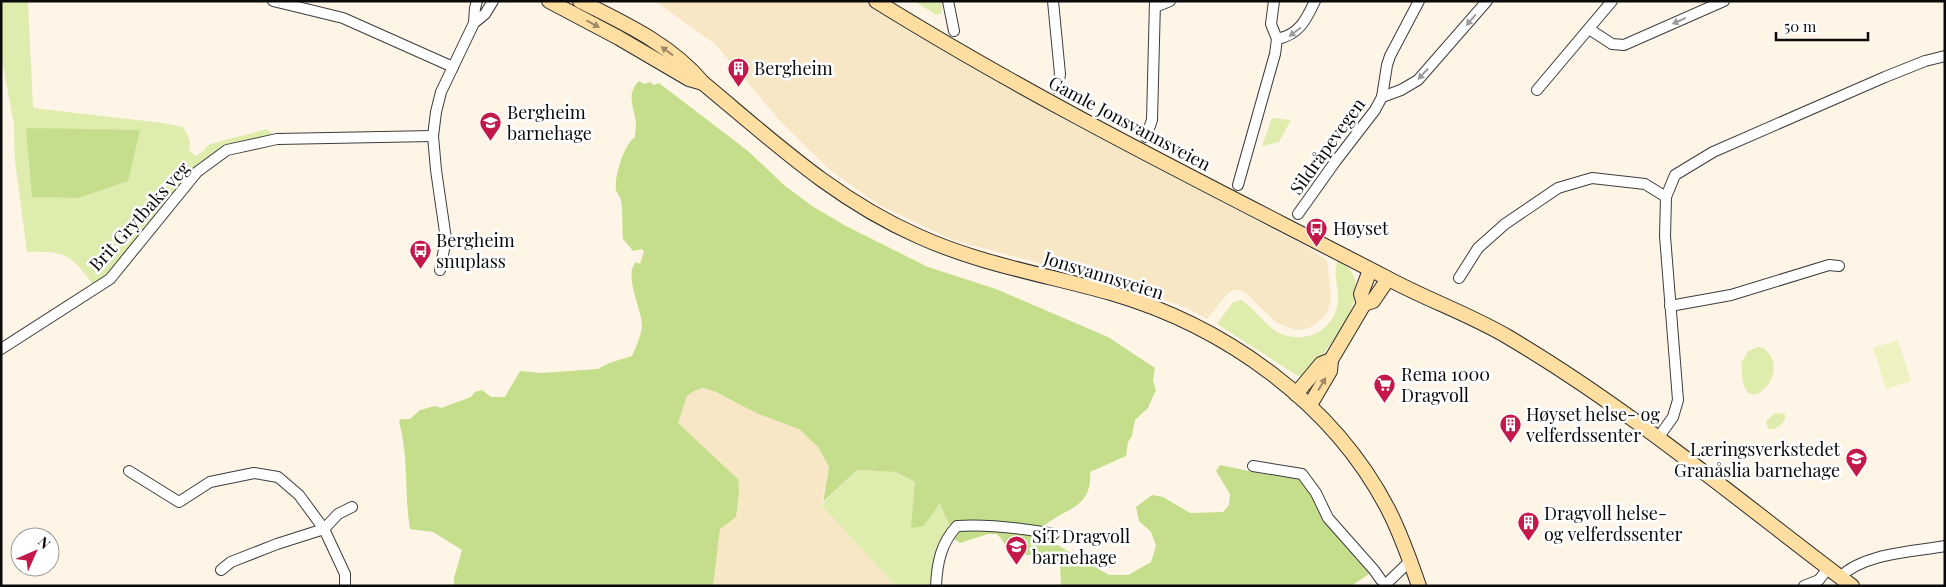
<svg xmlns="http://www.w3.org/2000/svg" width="1946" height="587" viewBox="0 0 1946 587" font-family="'Playfair Display',serif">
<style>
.farmland{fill:#f7e7c5}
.green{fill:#deecae}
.forest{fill:#c5de8c}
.pitch{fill:#eef2c1}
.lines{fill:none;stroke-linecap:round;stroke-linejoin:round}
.street-casing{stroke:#3d3d3d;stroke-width:12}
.secondary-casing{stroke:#2c2c2c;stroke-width:16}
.street{stroke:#fff;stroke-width:10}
.secondary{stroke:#ffdea2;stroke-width:14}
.oneway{fill:#9d9d9d}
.oneway2{fill:#9d8965}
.labels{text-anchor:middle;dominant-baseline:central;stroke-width:5;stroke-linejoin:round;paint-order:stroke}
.poi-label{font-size:18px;fill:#0a0a0a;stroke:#fff;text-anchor:start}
.street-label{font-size:18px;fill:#0a0a0a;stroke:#fff}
</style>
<rect width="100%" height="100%" fill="#fff5e7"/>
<g class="farmland">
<path d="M655 1H865L908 31 1065 120 1307 247 1327 260 1331 297 1329 307 1325 316 1311 327 1302 330 1293 329 1277 323 1246 293 1240 290H1234L1227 294 1207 319 1185 307 1116 284 953 240 879 205 830 170 780 121 716 45Z"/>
<path d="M703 388 716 392 756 413 799 429 818 447 829 467 821 505 896 586H713L720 529 738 479 678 423 687 396 694 391Z"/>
</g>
<g class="green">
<path d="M1 1H28L33 108 163 123 183 127 190 140 189 150 195 156 200 154 210 144 267 129 277 139 227 150 197 172 110 279 96 288C70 255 70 251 27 252L15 161 14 125 1 54Z"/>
<path d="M914 1H942V13L936 15Z"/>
<path d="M1272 118 1291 120 1279 142 1262 146Z"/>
<path d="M1338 260C1385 285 1328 348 1307 374L1298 376 1217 324 1233 302 1241 300C1262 313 1267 334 1294 337 1303 338 1313 336 1320 331 1330 324 1337 314 1338 302 1339 287 1332 273 1338 260Z"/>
<path d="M1757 347C1763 347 1766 349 1770 355 1785 377 1750 414 1743 382 1742 375 1742 369 1741 362L1746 356 1747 352Z"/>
<path d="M1775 413 1785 414V419C1781 426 1776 430 1768 429L1766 421Z"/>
<path d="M857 470 896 472 915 482 924 526 940 502 950 527C940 546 932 564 930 586H896L821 505Z"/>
</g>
<g class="forest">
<path d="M639 81 644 84 650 82 654 85 659 83 748 151 784 185 812 206 846 226 928 267 996 289 1108 337 1155 368 1153 380 1156 390 1148 408 1135 420 1132 436 1128 442 1126 456 1090 472C1093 510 1062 508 1042 528L1047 539 1109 575H1128L1151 562 1156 546 1151 532 1139 521 1136 507 1152 495 1163 497 1190 513 1223 512 1229 505 1230 494 1216 471 1220 465 1263 474 1298 477 1312 495 1319 509 1323 520 1333 529 1366 567 1369 574 1351 586H1061L1060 564 1040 554 1012 556 1003 541 997 534H988L960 543 951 537 950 527 940 503 924 526 911 528 915 482 896 472 857 470 823 502 829 467 818 447 799 429 756 413 716 392 703 388 694 391 687 396 678 423 738 479 739 492 736 517 720 529 713 586H452L454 584V578L462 550 433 532 410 529C404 494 409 456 399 422L401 419H410L420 410 435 406 441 408 471 397 475 392 482 390 491 397H505L520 371 541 373 598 369 609 363 632 356C636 347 641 336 642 326 642 309 623 275 636 262L640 264 644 252 642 249 633 251 623 239C622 227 623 212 621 200 620 197 617 193 616 190 614 177 624 144 635 137 635 133 636 128 636 124 635 109 625 95 639 81Z"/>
<path d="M26 128 140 130 128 181 78 198 32 197Z"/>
</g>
<path class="pitch" d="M1898 340 1911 381 1886 389 1873 348Z"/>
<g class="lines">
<defs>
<g id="street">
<path d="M273 1 343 18 453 67"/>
<path d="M948 1 954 31"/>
<path d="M1053 1 1060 74 1059 81 1056 88"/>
<path d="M1155 7 1170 1"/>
<path d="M474 23 475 8 477 1"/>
<path d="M1589 29 1612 44 1624 45 1724 1"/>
<path d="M1277 39C1299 35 1306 20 1315 1"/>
<path d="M1537 90 1612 1"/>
<path d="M1382 97 1401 90 1418 80 1487 1"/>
<path d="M1146 137 1152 120 1155 1"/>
<path d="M1238 185 1275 54 1277 39 1271 24 1274 1"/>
<path d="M1298 214 1335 162 1375 110 1382 97 1387 65 1390 56 1419 1"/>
<path d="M440 270 446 239 436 170 433 136 436 112 441 92 474 23 485 14 493 1"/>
<path d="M1459 278 1478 248 1505 224 1558 188 1592 178 1645 184 1666 197"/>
<path d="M1670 306 1731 295 1829 265 1839 266"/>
<path d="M1 349 110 279 197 172 227 150 277 139 433 136"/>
<path d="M1658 438 1673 417 1678 400 1665 236 1666 197 1675 175 1713 152 1885 77 1925 61 1945 56"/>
<path d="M1253 466 1302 474 1316 493 1328 518 1374 570 1381 580"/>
<path d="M129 471 179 502 210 482 254 473 278 477 299 495 324 529 345 574V586"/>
<path d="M221 570 231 562 277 544 324 529 338 514 352 507"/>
<path d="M1840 577C1864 553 1913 552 1945 546"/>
<path d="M936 586C937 563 941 543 957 526 990 524 1021 528 1054 534"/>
<path d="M1384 586 1410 561"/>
<path d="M1804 586 1819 580 1828 568"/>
</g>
<g id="secondary">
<path d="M549 1 619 38 689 79 703 83"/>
<path d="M580 1C624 23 672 45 703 83 773 141 834 199 918 236 979 264 1047 275 1111 293 1225 326 1333 403 1388 509 1401 534 1410 560 1419 586"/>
<path d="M876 1C1040 103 1214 188 1385 277 1425 299 1469 314 1508 337 1630 409 1739 501 1852 586"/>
<path d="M1364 304 1361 294 1370 270"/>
<path d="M1296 394 1321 364 1331 360"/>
<path d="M1310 405 1330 371 1331 360 1364 304 1373 301 1388 279"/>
</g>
</defs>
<use href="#street" class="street-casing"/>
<use href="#secondary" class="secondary-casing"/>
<use href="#street" class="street"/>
<use href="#secondary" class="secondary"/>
</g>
<defs><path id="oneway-solid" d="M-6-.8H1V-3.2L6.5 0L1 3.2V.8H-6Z" transform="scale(1.25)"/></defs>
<g class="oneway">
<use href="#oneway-solid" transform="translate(1471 20) rotate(131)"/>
<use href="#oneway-solid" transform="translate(1679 21) rotate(156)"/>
<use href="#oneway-solid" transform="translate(1295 32) rotate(143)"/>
<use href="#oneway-solid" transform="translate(1423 74) rotate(133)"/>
</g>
<g class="oneway2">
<use href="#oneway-solid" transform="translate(593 24) rotate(28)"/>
<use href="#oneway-solid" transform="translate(667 51) rotate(-144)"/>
<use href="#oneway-solid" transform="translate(1322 384) rotate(-59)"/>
</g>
<defs>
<symbol id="building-pin" viewBox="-11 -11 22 30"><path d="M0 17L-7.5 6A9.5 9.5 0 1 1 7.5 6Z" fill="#c4184b" stroke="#fff"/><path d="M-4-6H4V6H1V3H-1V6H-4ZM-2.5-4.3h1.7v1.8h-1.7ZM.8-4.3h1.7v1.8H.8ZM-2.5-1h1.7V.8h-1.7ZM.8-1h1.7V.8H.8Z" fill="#fff"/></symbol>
<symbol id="school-pin" viewBox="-11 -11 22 30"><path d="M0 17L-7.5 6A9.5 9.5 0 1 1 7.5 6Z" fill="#c4184b" stroke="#fff"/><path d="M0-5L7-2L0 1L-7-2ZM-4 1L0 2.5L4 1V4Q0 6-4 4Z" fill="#fff"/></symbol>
<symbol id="bus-pin" viewBox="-11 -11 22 30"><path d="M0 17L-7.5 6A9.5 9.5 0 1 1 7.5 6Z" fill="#c4184b" stroke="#fff"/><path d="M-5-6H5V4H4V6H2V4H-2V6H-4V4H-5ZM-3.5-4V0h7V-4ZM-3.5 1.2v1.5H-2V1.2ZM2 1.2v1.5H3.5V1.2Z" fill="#fff"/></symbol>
<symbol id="supermarket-pin" viewBox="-11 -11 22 30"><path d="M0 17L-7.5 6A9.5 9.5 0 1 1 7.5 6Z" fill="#c4184b" stroke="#fff"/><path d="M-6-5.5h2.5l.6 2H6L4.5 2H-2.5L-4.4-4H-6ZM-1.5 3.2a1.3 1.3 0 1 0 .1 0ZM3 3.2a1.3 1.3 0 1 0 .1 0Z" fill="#fff"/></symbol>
</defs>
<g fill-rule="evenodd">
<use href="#building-pin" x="726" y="56" width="25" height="34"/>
<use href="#school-pin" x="478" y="110" width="25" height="34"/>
<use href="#bus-pin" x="1304" y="216" width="25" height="34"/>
<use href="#bus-pin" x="408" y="238" width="25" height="34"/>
<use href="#supermarket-pin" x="1372" y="372" width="25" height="34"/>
<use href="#building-pin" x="1498" y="412" width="25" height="34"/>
<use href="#school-pin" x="1844" y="446" width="25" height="34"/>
<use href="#building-pin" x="1516" y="510" width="25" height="34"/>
<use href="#school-pin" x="1004" y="534" width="25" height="34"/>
</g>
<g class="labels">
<g class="poi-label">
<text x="754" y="68">Bergheim</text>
<text x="507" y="112">Bergheim<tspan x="507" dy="21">barnehage</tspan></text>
<text x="1333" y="228">Høyset</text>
<text x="436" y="240">Bergheim<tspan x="436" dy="21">snuplass</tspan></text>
<text x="1401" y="374">Rema 1000<tspan x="1401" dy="21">Dragvoll</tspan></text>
<text x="1526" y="414">Høyset helse- og<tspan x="1526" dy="21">velferdssenter</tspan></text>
<text x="1840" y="449" text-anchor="end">Læringsverkstedet<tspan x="1840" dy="21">Granåslia barnehage</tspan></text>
<text x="1544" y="513">Dragvoll helse-<tspan x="1544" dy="21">og velferdssenter</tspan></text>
<text x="1032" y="536">SiT Dragvoll<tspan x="1032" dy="21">barnehage</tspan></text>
</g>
<g class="street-label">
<text transform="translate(1130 123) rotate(28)">Gamle Jonsvannsveien</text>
<text transform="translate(1327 146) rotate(-54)">Sildråpevegen</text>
<text transform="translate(139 216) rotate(-48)">Brit Grytbaks veg</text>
<text transform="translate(1104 275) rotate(17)">Jonsvannsveien</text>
</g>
</g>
<rect width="1946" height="587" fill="none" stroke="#0a0a0a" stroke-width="5"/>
<g transform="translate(35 552) rotate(45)"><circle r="24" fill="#ffffff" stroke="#9d9d9d"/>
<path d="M0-4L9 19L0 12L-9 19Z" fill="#c4184b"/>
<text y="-8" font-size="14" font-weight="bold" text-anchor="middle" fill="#0a0a0a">N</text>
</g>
<path d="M1776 32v8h92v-8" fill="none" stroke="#0a0a0a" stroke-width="2.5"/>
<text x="1784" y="32" font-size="15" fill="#0a0a0a" stroke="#ffffff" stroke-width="4" paint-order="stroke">50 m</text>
</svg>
